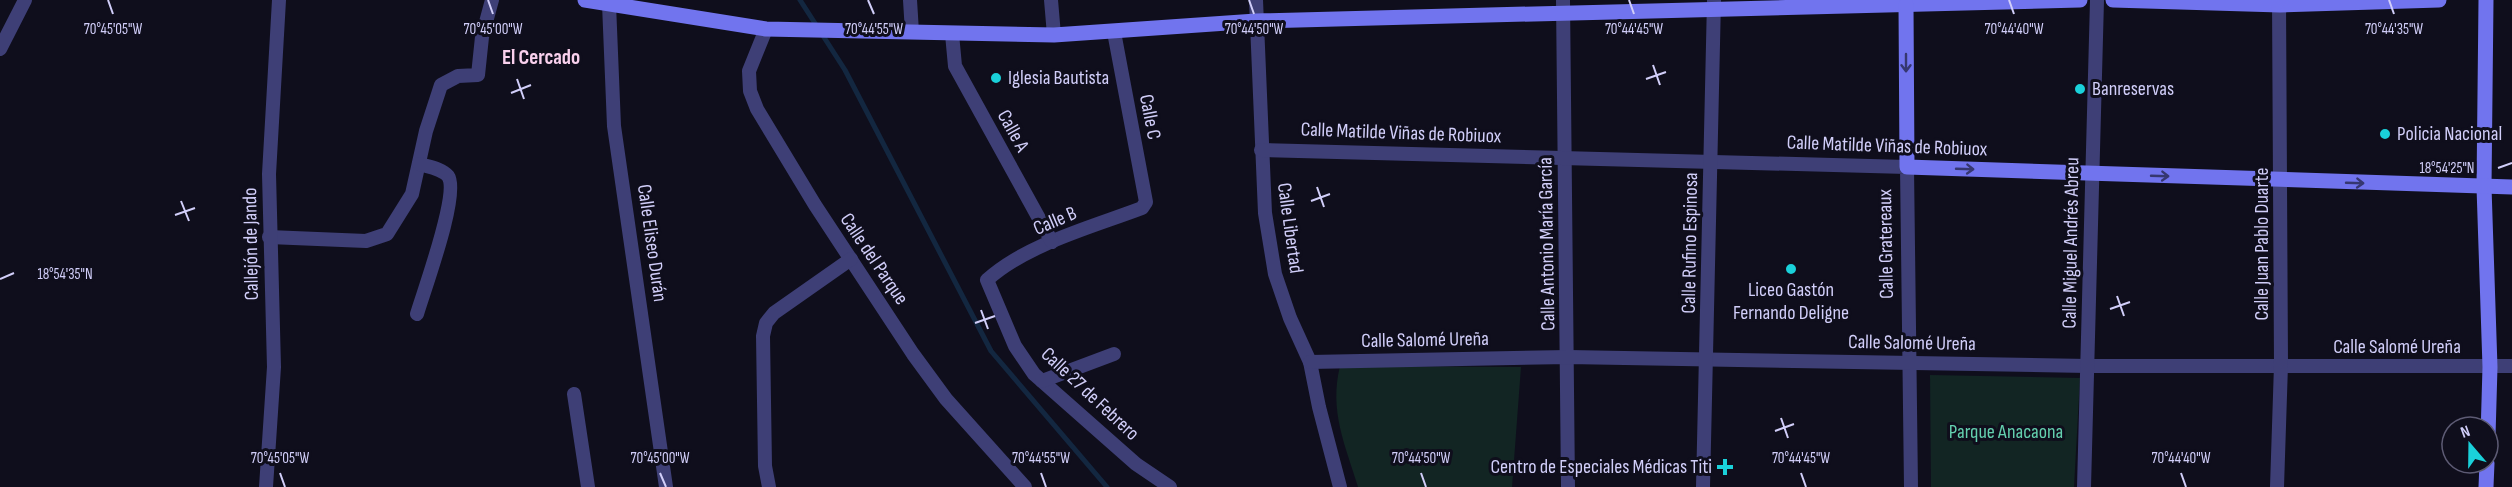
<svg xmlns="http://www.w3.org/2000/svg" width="2512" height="487" viewBox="0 0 2512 487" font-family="'Sofia Sans Condensed',sans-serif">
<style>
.green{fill:#122523}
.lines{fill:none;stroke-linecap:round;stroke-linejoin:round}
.stream{stroke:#132740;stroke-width:5}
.street{stroke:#3e3f76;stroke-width:14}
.secondary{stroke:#7174ee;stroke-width:15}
.oneway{stroke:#363770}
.ticks{fill:none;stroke:#d1cef9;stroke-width:2}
.poi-dot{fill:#1ad1da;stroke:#0f0e1c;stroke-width:2}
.labels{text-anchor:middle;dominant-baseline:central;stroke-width:6;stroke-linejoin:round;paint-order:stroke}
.poi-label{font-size:20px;fill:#d1cef9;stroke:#0f0e1c;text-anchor:start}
.street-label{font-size:20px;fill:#d1cef9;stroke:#0f0e1c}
.park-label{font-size:20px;fill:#64d0af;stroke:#0f0e1c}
.neighbourhood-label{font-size:21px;font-weight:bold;fill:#f9d0ed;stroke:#0f0e1c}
.ticks-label{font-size:15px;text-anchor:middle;fill:#d1cef9;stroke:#0f0e1c;stroke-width:6;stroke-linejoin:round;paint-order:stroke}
</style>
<rect width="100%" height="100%" fill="#0f0e1c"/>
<g class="green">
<path d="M1340 366 1521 367 1512 487H1358C1345 444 1329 411 1340 366Z"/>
<path d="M1930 375 2080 378 2074 487H1931Z"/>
</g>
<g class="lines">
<path class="stream" d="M800 0 845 70 991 351 1107 487"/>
<g class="street">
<path d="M910 0 912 32"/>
<path d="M1051 0 1054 35"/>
<path d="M1256 0 1265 213 1275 274 1290 318 1310 362 1319 407 1340 487"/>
<path d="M1563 0 1568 487"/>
<path d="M609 4 614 126 666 487"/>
<path d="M766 29 749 71 750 91 757 109 815 205 913 354 946 399 1025 487"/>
<path d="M1114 32 1146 202 1142 208C1092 227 1027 244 987 280L1015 346 1034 374 1136 464 1170 487"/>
<path d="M952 34 955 66 1052 242"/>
<path d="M0 49 25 0"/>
<path d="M1261 150 1907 167 1911 487"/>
<path d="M269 237 366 241 387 234 412 194 426 131 441 85 458 76 478 75 482 37 492 0"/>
<path d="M417 314C424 290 460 193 448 176 441 168 429 167 419 164"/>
<path d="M1310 362 1568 357 2088 366H2512"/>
<path d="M1042 381 1114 354"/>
<path d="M574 394 588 487"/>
<path d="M266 487 274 367 269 174 279 0"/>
<path d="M769 487 765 466 763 336 766 323 774 313 851 259"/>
<path d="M1703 487 1714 0"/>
<path d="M2084 487 2097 0"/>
<path d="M2277 487 2281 365 2279 0"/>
</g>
<g class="secondary">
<path d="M585 0 766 29 1054 35 1256 21 2080 0"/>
<path d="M2113 0 2280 5 2439 0"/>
<path d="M2486 0 2484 187 2490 367 2488 436"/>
<path d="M1906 5 1907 167 2512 187"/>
<path d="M2486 487 2487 463"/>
</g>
</g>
<defs><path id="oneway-shaft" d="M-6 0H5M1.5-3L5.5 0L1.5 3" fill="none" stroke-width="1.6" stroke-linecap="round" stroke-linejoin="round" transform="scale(1.5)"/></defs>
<g class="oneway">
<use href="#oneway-shaft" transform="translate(1906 63) rotate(90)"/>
<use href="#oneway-shaft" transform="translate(1965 169) rotate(2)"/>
<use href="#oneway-shaft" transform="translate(2160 176) rotate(2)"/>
<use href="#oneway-shaft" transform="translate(2355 183) rotate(2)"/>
</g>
<path class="ticks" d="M108 0 113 14M488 0 493 14M868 0 874 14M1249 0 1254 14M1629 0 1634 14M2009 0 2014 14M2389 0 2394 14M1653 65 1660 85M517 79 524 99M1646 79 1666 72M511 93 531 85M2498 168 2512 163M1317 187 1324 207M181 201 189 221M1311 201 1330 194M175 215 195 208M0 279 14 273M2117 296 2124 316M2110 309 2130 302M981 310 988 329M975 323 995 316M1781 418 1788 438M1775 431 1794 424M280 473 285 487M660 473 666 487M1041 473 1046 487M1421 473 1426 487M1801 473 1806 487M2181 473 2186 487"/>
<g class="poi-dot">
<circle cx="996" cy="78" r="6"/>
<circle cx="2080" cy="89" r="6"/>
<circle cx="2385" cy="134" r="6"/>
<circle cx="1791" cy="269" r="6"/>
<path d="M1722 458h6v6h6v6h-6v6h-6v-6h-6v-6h6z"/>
</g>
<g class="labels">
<g class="poi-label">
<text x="1008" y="78">Iglesia Bautista</text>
<text x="2092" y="89">Banreservas</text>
<text x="2397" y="134">Policia Nacional</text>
<text x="1791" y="290" text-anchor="middle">Liceo Gastón<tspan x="1791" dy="23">Fernando Deligne</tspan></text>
<text x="1712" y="467" text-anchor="end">Centro de Especiales Médicas Titi</text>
</g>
<g class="street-label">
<text transform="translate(1150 117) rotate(79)">Calle C</text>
<text transform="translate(1013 131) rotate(61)">Calle A</text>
<text transform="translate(1401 133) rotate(2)">Calle Matilde Viñas de Robiuox</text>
<text transform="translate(1887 146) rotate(2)">Calle Matilde Viñas de Robiuox</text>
<text transform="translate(1055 221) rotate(-23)">Calle B</text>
<text transform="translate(1290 228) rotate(82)">Calle Libertad</text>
<text transform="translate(652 243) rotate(82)">Calle Eliseo Durán</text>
<text transform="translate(1690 243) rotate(-89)">Calle Rufino Espinosa</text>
<text transform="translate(2071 243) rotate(-89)">Calle Miguel Andrés Abreu</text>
<text transform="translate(251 244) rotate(-91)">Callejón de Jando</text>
<text transform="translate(1547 244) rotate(-91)">Calle Antonio María García</text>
<text transform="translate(1886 244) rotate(-91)">Calle Gratereaux</text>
<text transform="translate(2262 244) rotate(-90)">Calle Juan Pablo Duarte</text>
<text transform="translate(874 259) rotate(56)">Calle del Parque</text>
<text transform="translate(1425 340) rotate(-1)">Calle Salomé Ureña</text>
<text transform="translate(1912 343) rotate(1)">Calle Salomé Ureña</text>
<text x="2397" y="347">Calle Salomé Ureña</text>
<text transform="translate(1090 394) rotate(43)">Calle 27 de Febrero</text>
</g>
<g class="park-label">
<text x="2006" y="432">Parque Anacaona</text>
</g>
<g class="neighbourhood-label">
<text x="541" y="57">El Cercado</text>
</g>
</g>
<g class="ticks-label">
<text x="1634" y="34">70°44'45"W</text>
<text x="113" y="34">70°45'05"W</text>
<text x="493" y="34">70°45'00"W</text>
<text x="874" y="34">70°44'55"W</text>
<text x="1254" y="34">70°44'50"W</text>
<text x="2014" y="34">70°44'40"W</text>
<text x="2394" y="34">70°44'35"W</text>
<text x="2447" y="173">18°54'25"N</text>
<text x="65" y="279">18°54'35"N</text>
<text x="280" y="463">70°45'05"W</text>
<text x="660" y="463">70°45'00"W</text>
<text x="1041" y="463">70°44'55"W</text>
<text x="1421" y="463">70°44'50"W</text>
<text x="1801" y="463">70°44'45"W</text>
<text x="2181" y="463">70°44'40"W</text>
</g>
<g transform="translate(2470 445) rotate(340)"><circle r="28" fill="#0f0e1c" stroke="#5d5b74" stroke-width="1.5"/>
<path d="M0-4.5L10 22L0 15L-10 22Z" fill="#1ad1da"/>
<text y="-9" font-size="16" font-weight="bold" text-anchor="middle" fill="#d1cef9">N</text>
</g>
</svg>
